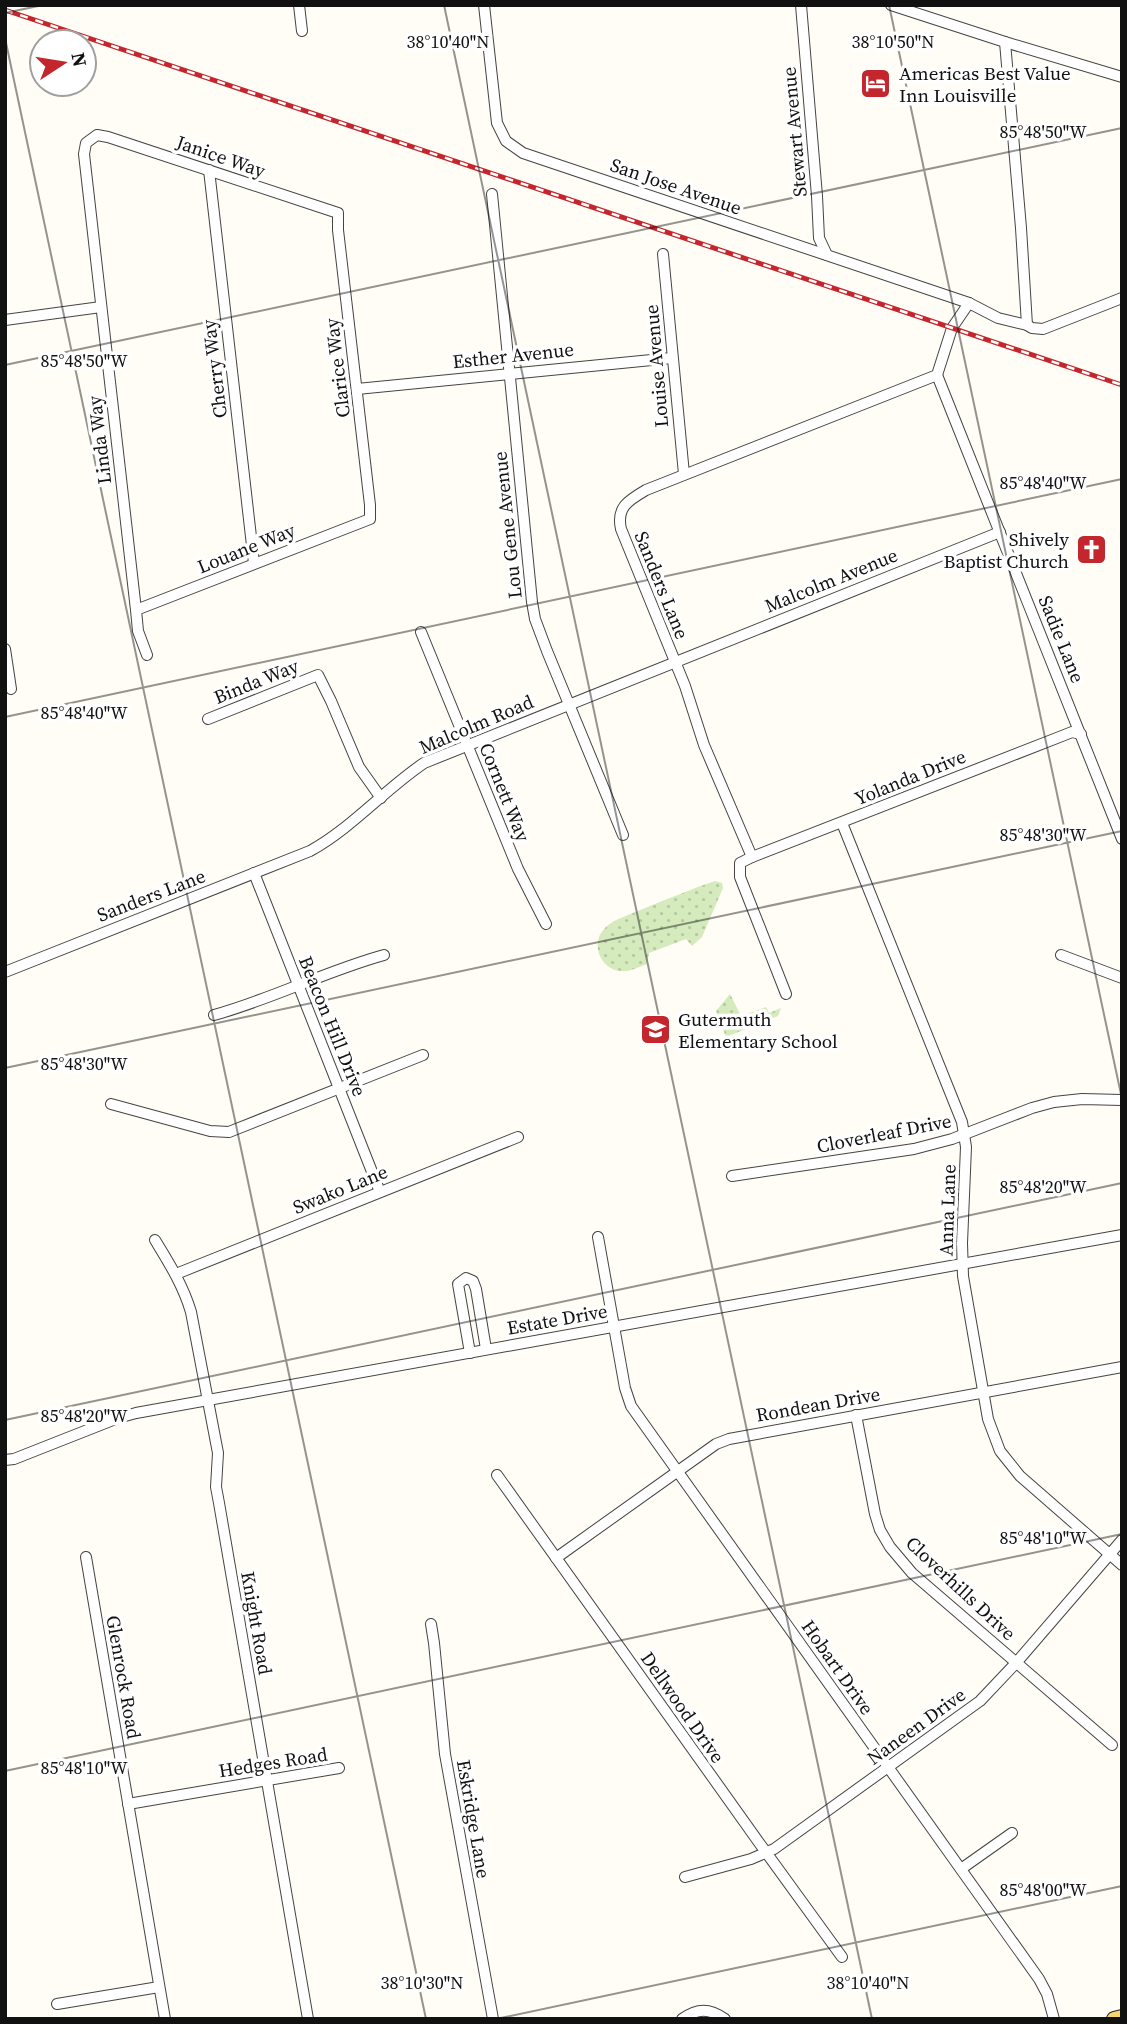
<svg xmlns="http://www.w3.org/2000/svg" width="1127" height="2024" viewBox="0 0 1127 2024" font-family="'Source Serif 4',serif">
<style>
.grass{fill:url(#grass-dots)}
.lines{fill:none;stroke-linecap:round;stroke-linejoin:round}
.minor-casing{stroke:#444;stroke-width:12}
.major-casing{stroke:#222;stroke-width:16}
.minor{stroke:#fff;stroke-width:10}
.major{stroke:#f9d66b;stroke-width:14}
.rail-casing{stroke:#c4262e;stroke-width:5}
.rail{stroke:#fff;stroke-width:2.5;stroke-dasharray:8;stroke-linecap:butt}
.ticks{fill:none;stroke:#111;stroke-width:2;stroke-opacity:0.45}
.labels{text-anchor:middle;dominant-baseline:central;stroke-width:7;stroke-linejoin:round;paint-order:stroke}
.poi-label{font-size:19px;fill:#111;stroke:#fff;text-anchor:start}
.street-label{font-size:19px;fill:#111;stroke:#fff}
.ticks-label{font-size:18px;text-anchor:middle;fill:#111;stroke:#fff;stroke-width:7;stroke-linejoin:round;paint-order:stroke}
</style>
<defs>
<pattern id="grass-dots" width="8" height="8" patternUnits="userSpaceOnUse" patternTransform="scale(1.75)"><rect width="8" height="8" fill="#d5ebbd"/><path d="M2 2h.1M6 6h.1" fill="none" stroke="#b6c8a1" stroke-width="1.8" stroke-linecap="round"/></pattern>
</defs>
<rect width="100%" height="100%" fill="#fffdf5"/>
<g class="grass">
<path d="M715 881 722 883 723 888 702 937 692 946 686 939 649 953 647 964C639 967 630 972 621 971 600 970 589 942 606 927 616 918 632 914 645 908 668 899 691 889 715 881Z"/>
<path d="M730 994 741 1016 766 1007 769 1013 781 1008 778 1016 726 1037 716 1011Z"/>
</g>
<g class="lines">
<defs>
<g id="minor">
<path d="M299 5 302 31"/>
<path d="M484 5 497 123 506 141 523 153 969 303 998 318 1027 325 1032 328 1043 329 1122 298"/>
<path d="M801 5 817 196 819 238 827 255"/>
<path d="M891 5 1005 42 1122 77"/>
<path d="M1005 42 1021 228 1027 325"/>
<path d="M209 170 254 563"/>
<path d="M492 194 532 602 535 619 547 651 623 835"/>
<path d="M663 254 684 474"/>
<path d="M5 320 101 307"/>
<path d="M937 375 1122 839"/>
<path d="M357 389 672 358"/>
<path d="M136 610 370 519V505L338 230V213L108 137 97 135 86 143 84 154 136 610 138 631 147 655"/>
<path d="M421 632 518 869 546 924"/>
<path d="M5 649 11 689"/>
<path d="M208 719 318 675 331 701 359 767 381 798"/>
<path d="M842 823 962 1122 966 1147 962 1243 963 1276 988 1419 1000 1451 1020 1476 1122 1565"/>
<path d="M752 857 1062 736 1072 732 1081 734"/>
<path d="M254 873 380 1192"/>
<path d="M1061 955 1122 978"/>
<path d="M5 972 310 851C353 827 384 790 424 763L1000 532"/>
<path d="M786 994 740 877V863L752 857 704 745 685 686 621 529C616 507 629 500 646 490L937 375 952 328 969 303"/>
<path d="M214 1015C272 999 326 971 384 955"/>
<path d="M111 1104 210 1131 229 1132 423 1055"/>
<path d="M732 1176 914 1149 952 1139 1032 1108 1054 1102 1082 1099 1122 1100"/>
<path d="M598 1237 625 1388 631 1406 1039 1979 1047 1994 1054 2019"/>
<path d="M155 1240C169 1263 183 1285 191 1312L218 1453 216 1487 219 1503 308 2019"/>
<path d="M176 1274 518 1137"/>
<path d="M470 1353 458 1284 466 1278 473 1281 476 1289 486 1349"/>
<path d="M856 1415 875 1514 880 1530 890 1547 912 1573 1112 1745"/>
<path d="M5 1460 14 1459 118 1418 136 1413 1122 1235"/>
<path d="M497 1475 760 1844 842 1957"/>
<path d="M86 1557 165 2019"/>
<path d="M556 1558 716 1444 729 1439 1122 1367"/>
<path d="M431 1624 434 1643 445 1754 493 2019"/>
<path d="M128 1804 339 1768"/>
<path d="M961 1869 1012 1833"/>
<path d="M685 1877 751 1859 774 1849 980 1701 1016 1663 1122 1540"/>
<path d="M57 2004 159 1987"/>
<path d="M682 2019C698 2008 709 2008 725 2019"/>
</g>
<path id="major" d="M1114 2019 1122 2017"/>
</defs>
<use href="#minor" class="minor-casing"/>
<use href="#major" class="major-casing"/>
<use href="#minor" class="minor"/>
<use href="#major" class="major"/>
<defs>
<path id="rail" d="M5 10 1122 385"/>
</defs>
<use href="#rail" class="rail-casing"/>
<use href="#rail" class="rail"/>
</g>
<path class="ticks" d="M444 5 872 2019M889 5 1122 1099M5 13 43 5M5 38 426 2019M5 365 1122 128M5 717 1122 479M5 1068 1122 831M5 1420 1122 1183M5 1771 1122 1534M496 2019 1122 1886"/>
<defs>
<symbol id="hotel-square" viewBox="-11 -11 22 22"><rect x="-9" y="-9" width="18" height="18" rx="4" fill="#c4262e" stroke="#fff"/><path d="M-6-4.5h1.5V1H6V5H4.5V3h-9V5H-6ZM-4 0a1.8 1.8 0 1 1 3.6 0ZM.5 0V-2.5h3Q6-2.5 6 0Z" fill="#fff"/></symbol>
<symbol id="church-square" viewBox="-11 -11 22 22"><rect x="-9" y="-9" width="18" height="18" rx="4" fill="#c4262e" stroke="#fff"/><path d="M-1.2-6h2.4v3.5h3.3v2.4h-3.3V6h-2.4V-.1h-3.3v-2.4h3.3Z" fill="#fff"/></symbol>
<symbol id="school-square" viewBox="-11 -11 22 22"><rect x="-9" y="-9" width="18" height="18" rx="4" fill="#c4262e" stroke="#fff"/><path d="M0-5L7-2L0 1L-7-2ZM-4 1L0 2.5L4 1V4Q0 6-4 4Z" fill="#fff"/></symbol>
</defs>
<g fill-rule="evenodd">
<use href="#hotel-square" x="858" y="66" width="35" height="35"/>
<use href="#church-square" x="1074" y="532" width="35" height="35"/>
<use href="#school-square" x="638" y="1012" width="35" height="35"/>
</g>
<g class="labels">
<g class="poi-label">
<text x="899" y="73">Americas Best Value<tspan x="899" dy="22">Inn Louisville</tspan></text>
<text x="1069" y="539" text-anchor="end">Shively<tspan x="1069" dy="22">Baptist Church</tspan></text>
<text x="678" y="1019">Gutermuth<tspan x="678" dy="22">Elementary School</tspan></text>
</g>
<g class="street-label">
<text transform="translate(794 132) rotate(-95)">Stewart Avenue</text>
<text transform="translate(221 156) rotate(19)">Janice Way</text>
<text transform="translate(676 186) rotate(19)">San Jose Avenue</text>
<text transform="translate(513 355) rotate(-6)">Esther Avenue</text>
<text transform="translate(656 366) rotate(-95)">Louise Avenue</text>
<text transform="translate(337 368) rotate(-97)">Clarice Way</text>
<text transform="translate(214 369) rotate(-97)">Cherry Way</text>
<text transform="translate(99 440) rotate(-97)">Linda Way</text>
<text transform="translate(507 525) rotate(-96)">Lou Gene Avenue</text>
<text transform="translate(246 548) rotate(-22)">Louane Way</text>
<text transform="translate(831 580) rotate(-22)">Malcolm Avenue</text>
<text transform="translate(662 585) rotate(68)">Sanders Lane</text>
<text transform="translate(1062 639) rotate(68)">Sadie Lane</text>
<text transform="translate(256 681) rotate(-22)">Binda Way</text>
<text transform="translate(476 724) rotate(-23)">Malcolm Road</text>
<text transform="translate(910 777) rotate(-22)">Yolanda Drive</text>
<text transform="translate(505 792) rotate(68)">Cornett Way</text>
<text transform="translate(151 895) rotate(-21)">Sanders Lane</text>
<text transform="translate(333 1026) rotate(68)">Beacon Hill Drive</text>
<text transform="translate(884 1133) rotate(-11)">Cloverleaf Drive</text>
<text transform="translate(340 1189) rotate(-22)">Swako Lane</text>
<text transform="translate(947 1210) rotate(-88)">Anna Lane</text>
<text transform="translate(557 1319) rotate(-10)">Estate Drive</text>
<text transform="translate(818 1404) rotate(-10)">Rondean Drive</text>
<text transform="translate(961 1588) rotate(43)">Cloverhills Drive</text>
<text transform="translate(257 1623) rotate(80)">Knight Road</text>
<text transform="translate(838 1667) rotate(55)">Hobart Drive</text>
<text transform="translate(124 1677) rotate(80)">Glenrock Road</text>
<text transform="translate(683 1707) rotate(55)">Dellwood Drive</text>
<text transform="translate(916 1726) rotate(-36)">Naneen Drive</text>
<text transform="translate(273 1762) rotate(-9)">Hedges Road</text>
<text transform="translate(474 1819) rotate(80)">Eskridge Lane</text>
</g>
</g>
<g class="ticks-label">
<text x="448" y="48">38°10'40"N</text>
<text x="893" y="48">38°10'50"N</text>
<text x="1043" y="138">85°48'50"W</text>
<text x="84" y="367">85°48'50"W</text>
<text x="1043" y="489">85°48'40"W</text>
<text x="84" y="719">85°48'40"W</text>
<text x="1043" y="841">85°48'30"W</text>
<text x="84" y="1070">85°48'30"W</text>
<text x="1043" y="1193">85°48'20"W</text>
<text x="84" y="1422">85°48'20"W</text>
<text x="1043" y="1544">85°48'10"W</text>
<text x="84" y="1774">85°48'10"W</text>
<text x="1043" y="1896">85°48'00"W</text>
<text x="422" y="1989">38°10'30"N</text>
<text x="868" y="1989">38°10'40"N</text>
</g>
<rect width="1127" height="2024" fill="none" stroke="#111111" stroke-width="14"/>
<g transform="translate(63 63) rotate(78)"><circle r="33" fill="#ffffff" stroke="#a0a0a0" stroke-width="2"/>
<path d="M0-5L12 26L0 18L-12 26Z" fill="#c4262e"/>
<text y="-10" font-size="19" font-weight="bold" text-anchor="middle" fill="#111111">N</text>
</g>
</svg>
